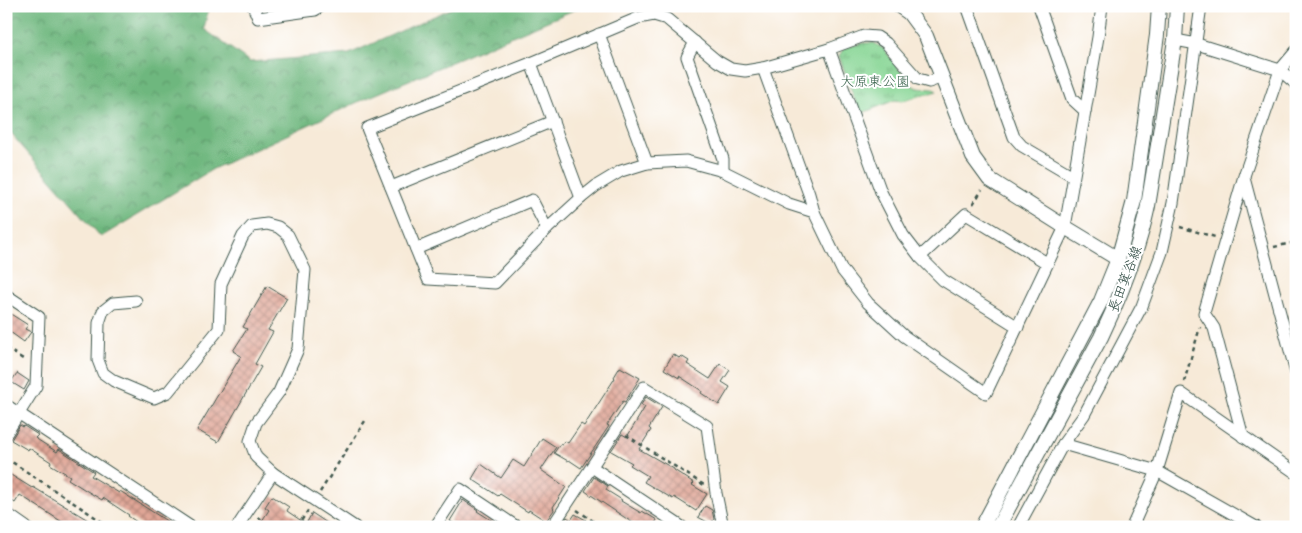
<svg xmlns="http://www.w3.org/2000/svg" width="1302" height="533" viewBox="0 0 1302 533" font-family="Pangolin,'Klee One',sans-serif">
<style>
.forest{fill:url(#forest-crowns);stroke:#467a59}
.park{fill:url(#park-tufts);stroke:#548a64}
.building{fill:url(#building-cross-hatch)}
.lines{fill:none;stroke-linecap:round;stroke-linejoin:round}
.minor-casing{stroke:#3f574d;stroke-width:13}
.tertiary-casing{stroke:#3f574d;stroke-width:16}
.path{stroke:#3f574d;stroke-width:2.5;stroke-dasharray:4 4;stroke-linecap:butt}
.minor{stroke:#fff;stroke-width:11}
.tertiary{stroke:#fff;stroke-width:14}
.labels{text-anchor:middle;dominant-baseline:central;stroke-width:4;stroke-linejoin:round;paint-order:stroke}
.park-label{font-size:14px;fill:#39634c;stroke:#fff}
.street-label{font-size:14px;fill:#1f3d34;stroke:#fff}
</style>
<defs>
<pattern id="forest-crowns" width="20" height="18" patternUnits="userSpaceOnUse" patternTransform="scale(1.25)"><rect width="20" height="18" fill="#6eb77e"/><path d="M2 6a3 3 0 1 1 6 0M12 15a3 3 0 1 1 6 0" fill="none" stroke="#5a9668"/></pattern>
<pattern id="park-tufts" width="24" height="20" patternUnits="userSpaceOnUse" patternTransform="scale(1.25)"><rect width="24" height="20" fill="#88d695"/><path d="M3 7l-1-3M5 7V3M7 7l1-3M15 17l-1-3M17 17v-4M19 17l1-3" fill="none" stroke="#6faf7a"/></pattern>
<pattern id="building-cross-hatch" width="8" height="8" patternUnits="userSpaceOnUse" patternTransform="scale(1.25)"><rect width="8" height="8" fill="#e0a696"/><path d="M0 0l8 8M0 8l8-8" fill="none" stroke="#b5887b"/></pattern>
</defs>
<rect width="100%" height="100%" fill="#fff"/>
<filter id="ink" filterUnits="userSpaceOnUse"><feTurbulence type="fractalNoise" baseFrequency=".02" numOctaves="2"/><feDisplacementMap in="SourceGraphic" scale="10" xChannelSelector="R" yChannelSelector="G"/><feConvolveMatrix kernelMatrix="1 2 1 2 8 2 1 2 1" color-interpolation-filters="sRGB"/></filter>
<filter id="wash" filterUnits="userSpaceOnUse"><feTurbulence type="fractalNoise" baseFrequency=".0096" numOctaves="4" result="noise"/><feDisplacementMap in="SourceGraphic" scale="20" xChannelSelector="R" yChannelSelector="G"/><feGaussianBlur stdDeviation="1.12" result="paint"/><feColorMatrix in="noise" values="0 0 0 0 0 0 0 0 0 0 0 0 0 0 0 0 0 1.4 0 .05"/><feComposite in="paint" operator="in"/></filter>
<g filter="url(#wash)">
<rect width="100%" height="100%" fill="#f7ead8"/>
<path class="forest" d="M6 6H209L204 29 250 62 349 54 457 6H583L360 101 213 169 101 237 6 128Z"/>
<path class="park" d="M863 43H874L884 49 910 84 917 88 933 89 937 91 902 101 895 100 860 114 839 56 844 48Z"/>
<g id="blocks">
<g class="building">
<path d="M267 286 287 298 268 330 273 332 255 364 261 367 218 442 197 430 241 356 233 351 247 329 243 327Z"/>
<path d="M6 311 28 325 25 329 31 332 24 342 6 329Z"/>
<path d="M673 354 679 358 681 356 689 361 687 364 710 379 720 364 730 370 722 382 730 387 719 405 701 393 702 391 679 376V378L664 369Z"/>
<path d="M620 367 640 378 625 402 623 401 607 425 609 426 581 468 569 460 568 461 554 453 560 444 562 445 565 441 568 443 581 424 584 426 615 378 614 377Z"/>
<path d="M17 373 29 381 24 390 11 382Z"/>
<path d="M646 397 662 407 649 428 651 430 639 449 674 469V470L694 483 692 485 707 494 696 511 674 497 673 499 644 482 648 476 630 465 632 463 611 451 622 434 627 437 645 407 641 405Z"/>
<path d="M20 425 23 427 24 426 38 435 35 438 57 452 59 449 94 472 91 476 119 493 120 491 176 527H144L128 516 129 515 103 498 102 500 87 491 68 479 70 476 50 464 51 462 29 448 28 450 11 440Z"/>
<path d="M542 438 556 447 541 470 566 487 553 507 554 510 546 521 529 510 528 512 500 494 498 496 472 479 481 464 501 478 513 460 524 467Z"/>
<path d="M6 472 32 488 33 487 88 520 84 527H70L20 495 15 503 6 497Z"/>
<path d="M594 477 608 486 606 490 622 500 621 501 641 513 642 511 657 520 653 527H639L585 491Z"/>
<path d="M272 496 289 507 287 511 306 524 312 513 333 527H258L269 510 265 507Z"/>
<path d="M463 500 478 510 477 511 502 527H459L450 521Z"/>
<path d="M705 506 712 510 714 519 711 524 698 517Z"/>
<path d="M575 514 586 520 583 527H564L562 525 567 517 571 520Z"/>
</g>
</g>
</g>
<g filter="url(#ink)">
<use href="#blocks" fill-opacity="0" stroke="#3f574d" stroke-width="1"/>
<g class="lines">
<defs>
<g id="minor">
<path d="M253 6 258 18 315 10 321 6"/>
<path d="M967 6 1014 137 1022 146 1073 176"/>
<path d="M1039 6 1072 99 1085 111"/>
<path d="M599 34 647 163"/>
<path d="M1175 40 1197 44 1280 70 1296 84"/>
<path d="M695 42 687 57 723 159V171"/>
<path d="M829 49 881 192 903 235 920 257 943 280 1018 327"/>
<path d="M531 63 581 198"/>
<path d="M763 68 809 194 814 212"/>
<path d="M943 77 929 82 918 79 886 43 877 37 864 36 829 49 763 68 745 71 731 69 717 61 667 19 654 15 638 18 531 63 367 128 428 279 495 283 547 229 581 198 596 186 621 171 647 163 686 161 723 171 789 204 814 212 842 270 868 303 904 336 986 393 1065 227 1098 37 1102 6"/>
<path d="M1244 178 1296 373"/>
<path d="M391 187 553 121"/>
<path d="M416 249 532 200 547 229"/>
<path d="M920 257 966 214 1047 263"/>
<path d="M6 295 39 317 36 386 6 434"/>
<path d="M136 301 113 303 103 311 99 323 98 360 103 373 114 381 154 398 168 392 219 329 221 284 243 236 252 226 267 224 278 227 288 235 305 270 298 349 279 392 256 423 250 441 256 457 273 473 355 527"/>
<path d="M6 405 191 527"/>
<path d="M1243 437 1214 328 1204 313 1244 176 1280 70 1296 51"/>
<path d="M1063 444 1157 471 1256 527"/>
<path d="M592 467 682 527"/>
<path d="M6 513 26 527"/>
<path d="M237 527 273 473"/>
<path d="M435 527 460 489 517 527"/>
<path d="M552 527 644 387 707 426 716 493 723 527"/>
<path d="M1018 527 1063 444 1084 415 1142 306 1162 252 1173 203 1201 6"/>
<path d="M1132 527 1157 471 1181 393 1296 473"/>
</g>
<g id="tertiary">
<path d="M899 6 909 13 926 36 973 157 989 179 1065 227 1118 259"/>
<path d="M982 527 1101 301 1118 259 1134 201 1157 35 1159 6"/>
<path d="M998 527 1101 337C1121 295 1138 252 1148 206L1175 40 1177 6"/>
</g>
</defs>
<use href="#minor" class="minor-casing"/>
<use href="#tertiary" class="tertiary-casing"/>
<g class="path">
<path d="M973 204 982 190"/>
<path d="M1180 227 1215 237"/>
<path d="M1274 247 1296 242"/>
<path d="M6 348 26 361"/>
<path d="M1184 382 1200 327"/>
<path d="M626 435 704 485"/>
<path d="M6 458 110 527"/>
<path d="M320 492 365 421"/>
<path d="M577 510 602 527"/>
<path d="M258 517 272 527"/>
<path d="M297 527 309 509"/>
<path d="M395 527 397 524H425"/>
</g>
<use href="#minor" class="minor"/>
<use href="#tertiary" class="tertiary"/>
</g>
</g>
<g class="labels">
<g class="park-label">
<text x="875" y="81">大原東公園</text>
</g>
<g class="street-label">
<text transform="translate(1125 279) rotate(-69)">長田箕谷線</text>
</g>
</g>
<rect width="1302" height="533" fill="none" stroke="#fff" stroke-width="25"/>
</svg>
